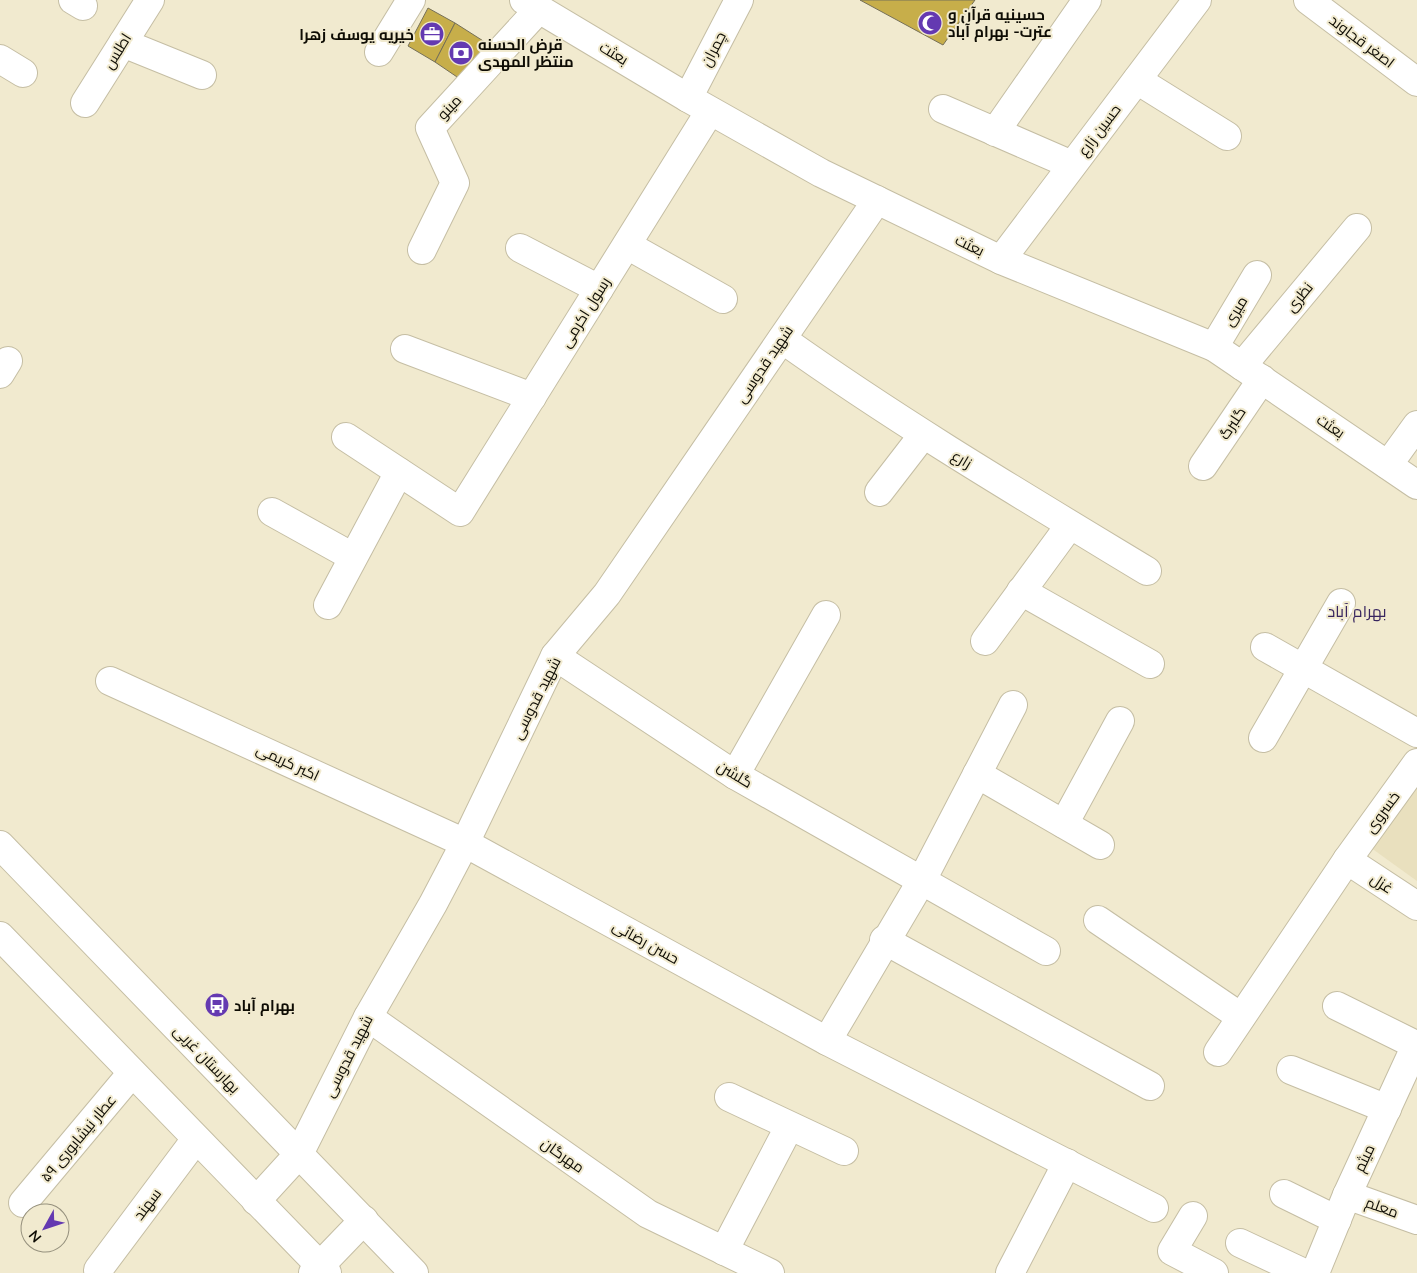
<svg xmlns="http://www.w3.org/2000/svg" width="1417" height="1273" viewBox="0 0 1417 1273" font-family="Mulish,Cairo,sans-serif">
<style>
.built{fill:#e9e0be}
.building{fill:#c7ae4a;stroke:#767058}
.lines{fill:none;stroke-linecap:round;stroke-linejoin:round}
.minor-casing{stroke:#c5bea4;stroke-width:30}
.major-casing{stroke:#c5bea4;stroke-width:30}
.minor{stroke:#fff;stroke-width:28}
.major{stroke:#fff;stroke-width:28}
.labels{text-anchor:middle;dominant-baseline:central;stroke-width:4;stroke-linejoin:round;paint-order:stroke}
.poi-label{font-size:15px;font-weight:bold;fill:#0e0c04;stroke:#f1eacf;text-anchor:start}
.street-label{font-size:15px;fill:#0e0c04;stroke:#f1eacf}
.neighbourhood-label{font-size:16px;fill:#37255f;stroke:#f1eacf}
</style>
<rect width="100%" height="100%" fill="#f1eacf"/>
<path class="built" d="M1417 777V881L1367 845Z"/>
<g class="building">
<path d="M860 0H975L943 45Z"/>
<path d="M428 8 455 23 435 62 408 46Z"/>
<path d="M455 23 488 44 463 81 435 62Z"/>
</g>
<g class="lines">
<defs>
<g id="minor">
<path d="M73 0 83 6"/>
<path d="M524 0 688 98 821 173 1001 260 1214 347 1417 485"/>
<path d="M1308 0 1417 82"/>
<path d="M123 43 202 75"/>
<path d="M379 52 411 0"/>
<path d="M0 59 23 73"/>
<path d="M1137 80 1227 136"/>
<path d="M688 98 739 0"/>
<path d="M85 103 150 0"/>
<path d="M943 109 1072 165"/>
<path d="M995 132 1087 0"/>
<path d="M627 245 723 299"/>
<path d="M520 248 599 289"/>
<path d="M422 250 455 183 430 128 539 9"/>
<path d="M1001 260 1197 0"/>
<path d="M782 339C900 423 1023 496 1147 571"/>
<path d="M1214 347 1257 275"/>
<path d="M405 349 532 397"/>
<path d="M1242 366 1357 228"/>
<path d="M0 374 8 361"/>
<path d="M346 437 460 512 710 111"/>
<path d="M1388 465 1417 425"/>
<path d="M1203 466 1262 379"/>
<path d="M879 492 923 435"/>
<path d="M272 512 353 557"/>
<path d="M1021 591 1150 664"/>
<path d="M328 605 399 472"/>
<path d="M985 641 1070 525"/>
<path d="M1265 647 1417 733"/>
<path d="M555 656 735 775 1046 951"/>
<path d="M110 681 465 843 827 1041 1154 1208"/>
<path d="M1263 738 1341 603"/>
<path d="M977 774 1100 845"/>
<path d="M735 775 826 615"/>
<path d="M1064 824 1120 721"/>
<path d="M1347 860 1417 906"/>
<path d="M1098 920 1241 1017"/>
<path d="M884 940 1150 1086"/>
<path d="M368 1017 648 1214 770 1273"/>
<path d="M827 1041 922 880 1013 705"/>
<path d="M1218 1052 1347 860 1417 763"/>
<path d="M1291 1070 1387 1109"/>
<path d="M729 1097 844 1151"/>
<path d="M299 1154 368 1017 433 904 465 843 555 656 607 594 877 200"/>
<path d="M1284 1194 1337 1220"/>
<path d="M1347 1195 1417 1220"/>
<path d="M23 1203 132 1073"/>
<path d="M1193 1216 1172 1251 1214 1273"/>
<path d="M1240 1243 1304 1273"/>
<path d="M724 1251 789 1127"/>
<path d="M98 1270 196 1139"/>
<path d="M1010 1273 1067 1163"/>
<path d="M1315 1273 1347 1195 1416 1045 1337 1006"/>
</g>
<g id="major">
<path d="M0 845 414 1273"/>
<path d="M0 936 327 1273"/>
<path d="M256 1201 299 1154"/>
<path d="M313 1273 364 1220"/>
</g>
</defs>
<use href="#minor" class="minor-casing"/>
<use href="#major" class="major-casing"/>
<use href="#minor" class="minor"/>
<use href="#major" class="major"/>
</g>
<defs>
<symbol id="mosque-disc" viewBox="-11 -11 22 22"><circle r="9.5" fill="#6439b1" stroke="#f1eacf"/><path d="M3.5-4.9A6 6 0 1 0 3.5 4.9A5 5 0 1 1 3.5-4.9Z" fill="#fff"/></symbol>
<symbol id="office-disc" viewBox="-11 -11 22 22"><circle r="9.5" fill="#6439b1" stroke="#f1eacf"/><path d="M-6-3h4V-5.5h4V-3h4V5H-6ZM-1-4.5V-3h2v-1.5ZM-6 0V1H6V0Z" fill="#fff"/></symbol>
<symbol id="bank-disc" viewBox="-11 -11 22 22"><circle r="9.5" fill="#6439b1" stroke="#f1eacf"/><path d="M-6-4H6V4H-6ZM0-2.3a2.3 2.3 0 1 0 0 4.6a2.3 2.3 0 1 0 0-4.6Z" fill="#fff"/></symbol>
<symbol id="bus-disc" viewBox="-11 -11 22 22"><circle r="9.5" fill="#6439b1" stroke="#f1eacf"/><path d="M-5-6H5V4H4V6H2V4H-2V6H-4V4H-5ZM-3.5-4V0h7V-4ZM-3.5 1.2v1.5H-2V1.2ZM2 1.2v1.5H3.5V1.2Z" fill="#fff"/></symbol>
</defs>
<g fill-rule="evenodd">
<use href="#mosque-disc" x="916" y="9" width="28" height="28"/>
<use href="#office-disc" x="418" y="20" width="28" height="28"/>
<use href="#bank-disc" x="447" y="39" width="28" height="28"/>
<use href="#bus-disc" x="203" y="991" width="28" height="28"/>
</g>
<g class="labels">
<g class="poi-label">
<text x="948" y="14">حسینیه قرآن و<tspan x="948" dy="17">عترت- بهرام آباد</tspan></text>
<text x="414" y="34" text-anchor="end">خیریه یوسف زهرا</text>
<text x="478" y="44">قرض الحسنه<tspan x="478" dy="17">منتظر المهدی</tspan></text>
<text x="234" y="1005">بهرام آباد</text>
</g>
<g class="street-label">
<text transform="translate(1362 41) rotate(37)">اصغر قجاوند</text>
<text transform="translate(713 49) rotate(-63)">چمران</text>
<text transform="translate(117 51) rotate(-58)">اطلس</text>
<text transform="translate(614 53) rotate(31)">بعثت</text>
<text transform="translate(449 107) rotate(-47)">مینو</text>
<text transform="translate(1099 130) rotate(-53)">حسین زارع</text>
<text transform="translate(970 245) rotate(26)">بعثت</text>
<text transform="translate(1299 297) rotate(-51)">نظری</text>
<text transform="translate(1235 311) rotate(-59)">میری</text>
<text transform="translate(585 312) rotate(-58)">رسول اکرمی</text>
<text transform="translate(764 364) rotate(-56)">شهید قدوسی</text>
<text transform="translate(1232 423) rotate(-56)">گلبرگ</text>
<text transform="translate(1331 426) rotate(34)">بعثت</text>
<text transform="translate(962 459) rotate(31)">زارع</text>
<text transform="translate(536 698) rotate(-63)">شهید قدوسی</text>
<text transform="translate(288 762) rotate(25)">اکبر کریمی</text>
<text transform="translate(735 774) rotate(31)">گلشن</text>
<text transform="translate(1382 812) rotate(-54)">خسروی</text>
<text transform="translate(1382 883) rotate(33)">غزل</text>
<text transform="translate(646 942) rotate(29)">حسن رضائی</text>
<text transform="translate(348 1056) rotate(-63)">شهید قدوسی</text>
<text transform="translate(207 1059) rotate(46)">بهارستان غربی</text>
<text transform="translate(78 1138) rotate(-50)">عطار نیشابوری ۵۹</text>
<text transform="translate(563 1155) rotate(35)">مهرگان</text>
<text transform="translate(1364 1158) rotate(-65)">میثم</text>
<text transform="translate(147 1204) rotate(-53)">سهند</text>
<text transform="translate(1382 1207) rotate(20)">معلم</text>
</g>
<g class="neighbourhood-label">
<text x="1357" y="611">بهرام آباد</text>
</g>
</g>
<g transform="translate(45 1228) rotate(230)"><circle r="24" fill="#f1eacf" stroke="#96917e"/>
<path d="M0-4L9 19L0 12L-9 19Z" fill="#6439b1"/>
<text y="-8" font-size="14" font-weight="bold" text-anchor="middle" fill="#0e0c04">N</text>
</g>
</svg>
